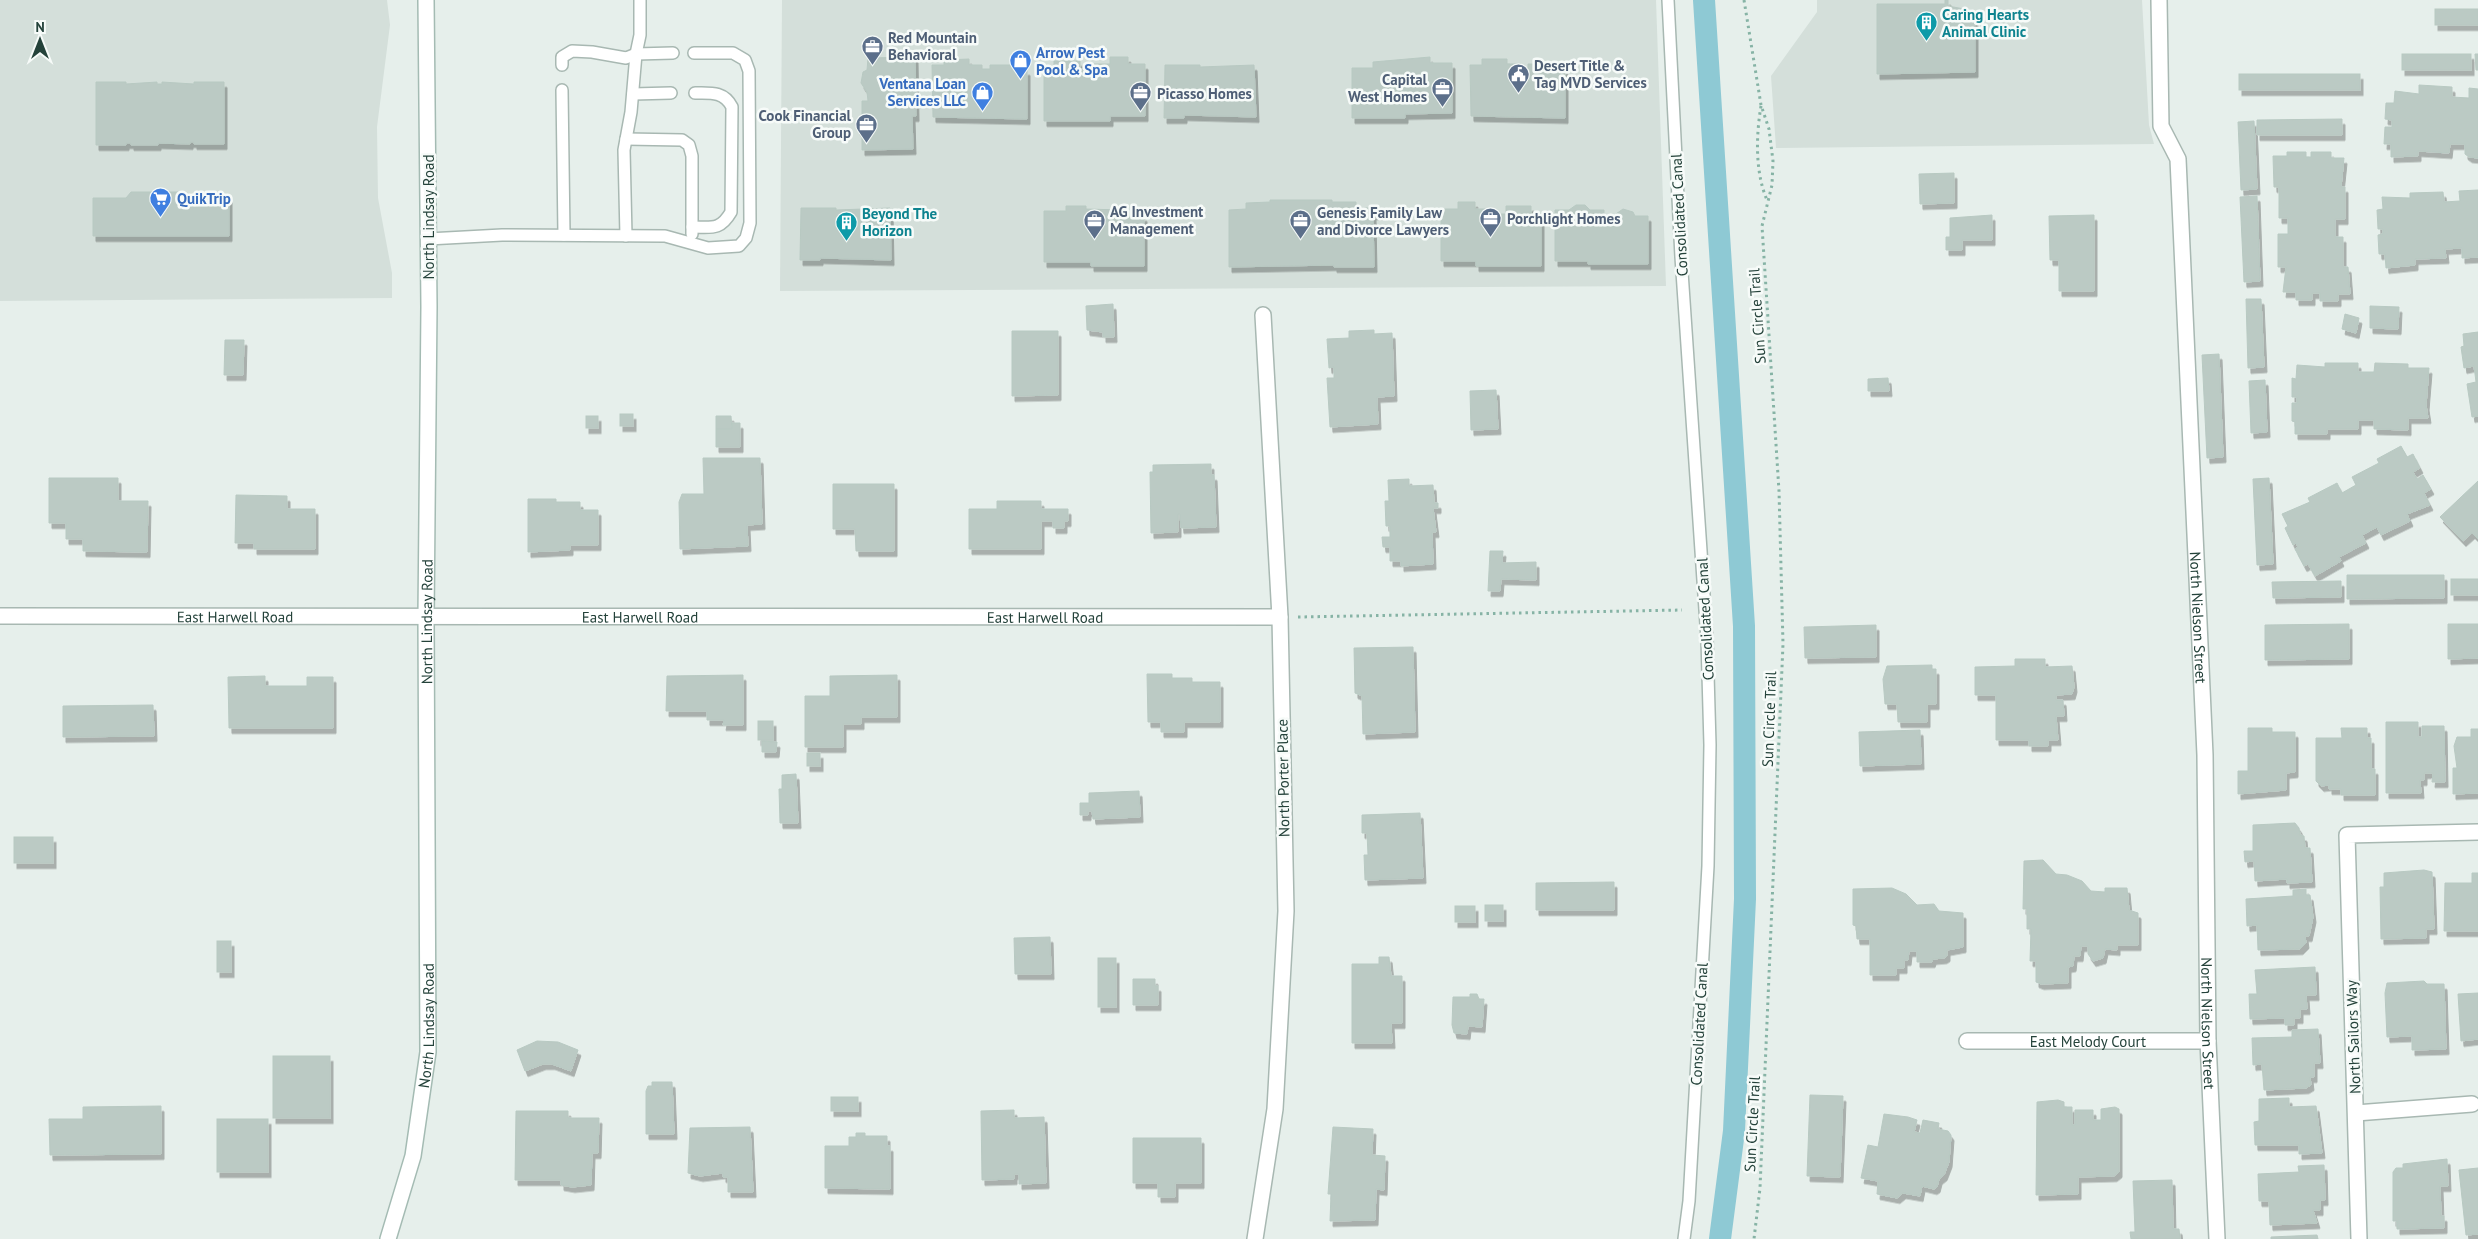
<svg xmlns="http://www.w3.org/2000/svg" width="2478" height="1239" viewBox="0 0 2478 1239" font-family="'PT Sans',sans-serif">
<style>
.built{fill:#d4dfda}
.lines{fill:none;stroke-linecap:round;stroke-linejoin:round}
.canal{stroke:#8ec9d4;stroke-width:22}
.building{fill:#bbcac4;stroke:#b8c9c2;filter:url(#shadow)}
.service-casing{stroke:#a8b8b2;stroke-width:14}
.minor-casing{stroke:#a8b8b2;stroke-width:18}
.secondary-casing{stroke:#a4bbb3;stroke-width:18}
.path{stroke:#86b3a5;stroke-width:3;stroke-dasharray:2.5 4;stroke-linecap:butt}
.service{stroke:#fff;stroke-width:11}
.minor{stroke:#fff;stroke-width:15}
.secondary{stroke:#fff;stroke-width:15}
.labels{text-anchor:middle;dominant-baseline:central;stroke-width:5;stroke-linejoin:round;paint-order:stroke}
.culture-label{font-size:15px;font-weight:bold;fill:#0d838f;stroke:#f7fbf9;text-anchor:start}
.service-label{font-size:15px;font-weight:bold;fill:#4e5e75;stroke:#f7fbf9;text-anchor:start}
.shop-label{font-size:15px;font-weight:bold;fill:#366cbe;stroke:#f7fbf9;text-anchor:start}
.street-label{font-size:15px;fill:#24423a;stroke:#f7fbf9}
</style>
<defs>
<filter id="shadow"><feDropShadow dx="3" dy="5.5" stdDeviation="0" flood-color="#0004"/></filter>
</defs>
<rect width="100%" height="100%" fill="#e6efeb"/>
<g class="built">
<path d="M0 0H387L390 25 377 127 378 198 392 273V298L0 301Z"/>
<path d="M782 0H1656L1666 286 780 291Z"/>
<path d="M1817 0H2142L2149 125 2154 144 1776 148 1771 76 1817 12Z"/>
</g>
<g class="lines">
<path class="canal" d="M1704 0 1744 626 1745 899 1734 1131 1720 1239"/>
</g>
<g class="building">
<path d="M1945 0H1948V6L1975 11V72L1877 74V4H1945Z"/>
<rect x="2435" y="9" width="43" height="16"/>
<rect x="2402" y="54" width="69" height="16"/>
<path d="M2475 54H2478V70H2476Z"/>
<path d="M915 57 916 116H912L913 149 862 150V136L857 129V120L862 115V101H868L867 92 861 83 863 72 867 70 868 58Z"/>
<path d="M1110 57H1128V64H1145V116H1110V121H1044V69H1054V61H1080V69H1094V64H1110Z"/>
<path d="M1430 57V63H1452V113L1405 114V118H1352V68H1373V62Z"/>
<path d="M969 59V65H982V69H990V65H1015V70H1027V119L933 117 932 65H944V60Z"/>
<path d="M1482 59H1507V64H1521V69H1528V64H1553V69H1565V118L1471 116 1470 65H1482Z"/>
<path d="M1165 65H1200V67L1254 65 1256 117 1184 115V118H1164Z"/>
<rect x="2239" y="74" width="121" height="16"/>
<path d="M96 82H126V84L157 82V84H162V82L194 84V82H224V144H194V142H190V144L158 143V145H131V143H126V145H96Z"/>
<path d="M2419 85 2452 87V97L2469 98V88L2478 89V158L2469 157 2465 154V144H2450L2449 153 2418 151V156L2391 157V144H2384L2385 127H2392V120L2385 119 2386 103H2394L2395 91 2419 94Z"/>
<path d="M2342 119V135H2257V120Z"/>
<path d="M2254 121 2257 189 2241 190 2238 122Z"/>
<path d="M2287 152H2306V157H2311V152H2331V158H2344L2341 187H2345V219H2335V237H2343V267H2348L2350 294H2338V301H2320V293H2312V300H2296V292H2283L2286 267H2278V234H2288V218H2279V187H2274L2273 156H2287Z"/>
<path d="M1954 173V203L1920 204 1919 174Z"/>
<path d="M2478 190V257L2462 258V248L2445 249 2446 258 2415 259V265L2386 268 2385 254H2379L2378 235 2383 234V229H2378L2377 210 2383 209 2382 197 2410 198V193L2443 192 2444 202 2460 201 2459 191Z"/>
<path d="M131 192H186L192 197H229V236H93V198H126Z"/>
<path d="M2257 196 2260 281 2244 282 2240 197Z"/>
<path d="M1270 200H1332V202H1356V208H1380V214H1373L1374 267H1334V265L1229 267V210L1246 209V203L1270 202Z"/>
<path d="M1458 202H1475V209H1491V214H1506V206H1531V214H1541V266H1476V261H1441V209H1458Z"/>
<path d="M1576 205H1585L1590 210H1604V216H1613L1623 209 1633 212 1635 216H1648V264H1588V261H1555V210H1569Z"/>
<path d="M1066 206H1086V209L1123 210V216H1144V266H1091V262H1044V211H1066Z"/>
<path d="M801 208H836V210L890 208 891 260 820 258V260H800Z"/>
<path d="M1992 215V240H1962V250H1946V237H1950V218Z"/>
<path d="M2094 215V291H2059V260H2050L2049 216Z"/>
<path d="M2246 299H2261L2264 367 2248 368Z"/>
<path d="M1113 304 1114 337H1103V332L1087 330 1086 306Z"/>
<path d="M2370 306 2399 307 2398 329 2370 328Z"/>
<path d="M2345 314 2359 318 2356 333 2342 329Z"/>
<path d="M1374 330V334L1392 333 1394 396 1377 397 1378 424 1330 427 1327 378H1334V367L1329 368 1327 339 1349 338V331Z"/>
<path d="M1012 331H1058V395L1012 396Z"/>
<path d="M2478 332V416L2472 417 2467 384 2476 382 2474 366 2464 368 2461 347 2464 346 2463 334Z"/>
<path d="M225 340H244L243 375H224Z"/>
<path d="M2219 354 2223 457 2207 458 2202 355Z"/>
<path d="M2325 363H2358V372H2374L2375 363 2408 364V368H2429L2426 405 2428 418H2408V430L2374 429V420H2358V429H2327V434H2295V422L2292 421V403H2297V397H2292V378L2296 379 2297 365 2325 367Z"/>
<path d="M1888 378 1889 391H1868V379Z"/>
<path d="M2265 380 2267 432 2251 433 2249 381Z"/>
<path d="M1496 390 1498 429 1471 430 1470 391Z"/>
<rect x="620" y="414" width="13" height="12"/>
<rect x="586" y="416" width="12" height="12"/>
<path d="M716 416H731L732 429H716Z"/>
<path d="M732 423H740V447H716V429H732Z"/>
<path d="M2401 446 2407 457 2413 454 2420 468 2413 472 2417 479 2423 475 2431 489 2424 493 2430 505 2407 514 2410 521 2381 535 2377 527 2362 535 2366 543 2339 557 2341 561 2315 576 2308 564 2304 566 2295 549 2298 547 2296 543 2293 545 2285 528 2288 526 2282 514 2310 502 2308 498 2337 483 2342 493 2356 485 2352 477 2379 463 2377 459Z"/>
<path d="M703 458H760L762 524 747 525 748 546 680 549 679 502 682 494H704Z"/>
<path d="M1211 464V475H1214L1216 527 1181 528 1180 514H1178V532L1151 533 1150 472H1153V465Z"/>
<path d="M49 478H118V501H148L147 552 83 551V539H66V523H49Z"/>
<path d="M2269 478 2273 564 2257 565 2253 479Z"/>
<path d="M1409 479V486L1433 485 1434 503H1438V508H1433L1436 532H1432L1433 564 1401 566V561H1390V547H1383L1382 537H1390V526H1386L1385 501H1389L1388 480Z"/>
<path d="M2478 481V539L2472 533 2463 541 2440 517Z"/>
<path d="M833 484H894V551H856L855 529H833Z"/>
<path d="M236 495 287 496V509H315V549H254V543H235Z"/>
<path d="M528 499H556V502H580V510H598V545H570V550L528 552Z"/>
<path d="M997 501H1041V509H1068V521H1064V528H1053V521H1041V549H969V509H997Z"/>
<path d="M1490 551H1503L1502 563 1536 562V580L1501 579 1500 591H1488Z"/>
<path d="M2347 575H2444V598L2347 599Z"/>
<rect x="2451" y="579" width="27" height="16"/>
<path d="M2341 581V597L2273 598 2272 582Z"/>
<path d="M2349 624V659L2265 660V625Z"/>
<path d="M2448 624H2478V658L2448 659Z"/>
<path d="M1876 625V657L1805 658 1804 627Z"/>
<path d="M1413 647 1415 732 1363 734 1362 696 1355 693 1354 648Z"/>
<path d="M2015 659H2045V667L2072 666 2074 687 2072 694 2056 695V700H2063L2064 716H2056L2058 740H2048V746H2029V740H1996V695H1975V667L2015 666Z"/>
<path d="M1932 665V669H1936V704H1927V722H1898L1897 704H1885L1883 679 1887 666Z"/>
<path d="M1147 674H1172V678H1192V682H1220V722H1184V732H1161V722H1148Z"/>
<path d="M743 675V725H723L724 720H707V711H666L667 676Z"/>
<path d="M897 675V717H861V724H843V747H805V696H830V676Z"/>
<path d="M265 676V686H307V677H333V728H229L228 677Z"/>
<path d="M153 705 154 736 63 737V706Z"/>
<rect x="758" y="721" width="15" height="19"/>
<path d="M2386 722H2418V737H2422V726H2444L2445 782H2432L2433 773H2424V780H2420L2421 793H2386Z"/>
<path d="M2248 728H2272V732H2295V772L2286 773V790L2238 794V771H2248Z"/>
<path d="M2341 728H2367V738H2371V769H2375V795H2341V789H2329V785L2321 786 2316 781V738H2342Z"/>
<path d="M2471 729H2478V793L2453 794V768H2457L2454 746 2457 737H2471Z"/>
<path d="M1920 730 1921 764 1860 766 1859 732Z"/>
<path d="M762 741 777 742 776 752H762Z"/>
<rect x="807" y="753" width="13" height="13"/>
<path d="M796 774 798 823H780L779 789H782V775Z"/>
<path d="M1139 791 1140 817 1093 819 1092 811H1088V815H1080V803H1089V793Z"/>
<path d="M1420 813 1423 878 1365 880 1364 855H1368L1367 833H1362V815Z"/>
<path d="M2295 823 2299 828 2300 835 2304 836 2305 848H2310L2312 882 2287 883V879L2255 881 2254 861 2245 862 2244 851H2253V825Z"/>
<rect x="14" y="837" width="39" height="26"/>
<path d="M2043 860 2056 874 2067 875 2082 881 2091 891 2105 892V888H2127L2129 910 2138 913V945H2117V950L2105 949 2103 958 2093 961 2088 954V946H2081L2080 956H2074L2073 966 2068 967V983L2041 984 2036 982V961H2030L2031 929H2027V909H2023L2024 861Z"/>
<path d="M2424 870 2432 872 2434 929H2426V938L2381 939 2380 887H2384V873Z"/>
<path d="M2472 873H2478V931H2444L2445 883H2472Z"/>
<path d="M1614 882V910H1536V883Z"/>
<path d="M1892 888 1906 894 1917 905 1934 904 1939 911 1963 913V947L1947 950V956L1944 958 1933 959 1932 962H1917V951H1909L1908 960H1904V968H1896V975H1870V939H1857L1856 926 1853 925V889Z"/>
<path d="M2306 889V895H2310L2313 917 2309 936H2305L2306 943 2300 949 2258 950 2257 925 2247 926 2246 899 2293 896V890Z"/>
<rect x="1485" y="905" width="18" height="16"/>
<rect x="1455" y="906" width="20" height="16"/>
<path d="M1050 937 1051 974H1015L1014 938Z"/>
<rect x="217" y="941" width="14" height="31"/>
<path d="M1379 957H1389L1391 976H1402V1023H1391L1392 1043H1352V964H1379Z"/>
<rect x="1098" y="958" width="18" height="49"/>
<path d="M2315 967 2316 995H2306L2307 1009H2300V1018H2294V1025H2285V1018L2250 1019 2249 994H2257L2255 970Z"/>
<path d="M1133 979H1155V986H1158V1005H1133Z"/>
<path d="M2424 981 2427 984H2444L2446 1049 2412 1050V1036L2387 1037 2385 993 2387 983Z"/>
<path d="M2478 993V1039L2461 1041 2458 994Z"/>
<path d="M1470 994H1477L1479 999H1484L1482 1027 1468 1026 1467 1034 1454 1033 1452 1025 1453 997H1470Z"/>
<path d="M2318 1029 2320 1063H2314V1077H2310L2311 1085 2306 1088 2264 1090 2262 1064 2253 1065 2252 1038 2292 1037V1030Z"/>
<path d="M537 1041 558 1042 578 1050 571 1071 552 1064H543L525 1071 517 1050Z"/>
<rect x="273" y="1056" width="57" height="62"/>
<path d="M652 1082H672L674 1134H646V1091L648 1086H652Z"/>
<path d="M1810 1095 1843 1096 1840 1177 1807 1176Z"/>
<rect x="831" y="1097" width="27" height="14"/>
<path d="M2289 1098V1107L2316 1106 2322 1153 2299 1154V1145H2255L2254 1122 2259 1121V1099Z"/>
<path d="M2058 1100 2064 1102V1107H2072V1125H2075V1110H2093V1120H2101V1109L2115 1107 2119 1109V1172L2114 1176 2078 1177V1194L2036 1195 2037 1102Z"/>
<path d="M161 1106V1154L50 1155 49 1119H83V1107Z"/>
<path d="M1014 1110V1118L1044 1117 1046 1183 1019 1184V1174H1014V1179L982 1180 981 1111Z"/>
<path d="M516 1111H568V1118H599L598 1153H592L591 1185 572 1187 561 1185V1180H515Z"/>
<path d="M1884 1114 1908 1117 1917 1120 1914 1132 1920 1133 1923 1120 1939 1123 1938 1129 1948 1131 1951 1135 1949 1162 1944 1175 1939 1179 1937 1187 1934 1189 1922 1186 1920 1196 1903 1193 1897 1198 1877 1194 1878 1181 1861 1178 1868 1145 1878 1147Z"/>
<rect x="217" y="1119" width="51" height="53"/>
<path d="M750 1127 753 1192H728V1177H723V1173L700 1176 688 1173 690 1128Z"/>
<path d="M1333 1127 1373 1129 1372 1155 1385 1156 1384 1190 1376 1189 1375 1220 1330 1221 1331 1194H1328Z"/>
<path d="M856 1133H865V1136H887V1146H890V1189L825 1188V1146H849V1137H856Z"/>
<path d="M1133 1138H1201V1183H1175V1197H1158V1183H1133Z"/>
<path d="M2447 1159 2448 1186H2440L2441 1216H2444V1228L2397 1229V1221H2393V1172L2396 1168H2403V1164Z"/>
<path d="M2324 1165 2325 1200H2320V1210H2313L2317 1223 2270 1225 2269 1201H2259L2258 1174 2299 1172 2298 1166Z"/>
<path d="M2478 1168V1234L2466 1235 2459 1170Z"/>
<path d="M2172 1180 2173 1229H2179L2180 1239H2131L2130 1232H2135L2133 1181Z"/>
<path d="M2317 1235 2318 1239H2271V1237Z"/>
</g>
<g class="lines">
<defs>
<g id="service">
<path d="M1668 0 1681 257 1707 639 1710 745 1708 866 1689 1201 1684 1239"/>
<path d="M562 65V57L572 51 592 52 626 58 636 54 673 53"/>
<path d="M562 90 564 235"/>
<path d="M633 94 671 93"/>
<path d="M626 139 682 140 689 145 692 156V234"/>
<path d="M692 227C711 227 720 231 731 212L732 107C724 91 710 93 695 93"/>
<path d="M626 236 624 150 631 112 636 54 640 35V0"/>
<path d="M428 239 502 235 665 236 708 248 739 246 746 238 750 223 749 71 745 60 733 53H694"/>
</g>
<g id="minor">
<path id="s1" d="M2159 0 2161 126 2178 159 2205 755 2208 1041 2217 1239"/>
<path id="s2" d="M0 616 1280 617"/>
<path id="s3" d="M1967 1041H2208"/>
<path d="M2356 1113 2472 1104"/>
<path d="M1255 1239 1275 1109 1286 911 1280 617 1263 315"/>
<path d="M2359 1239 2347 835 2478 832"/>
</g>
<g id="secondary">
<path id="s4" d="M388 1239 413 1156 428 1052 426 617 429 307 426 0"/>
</g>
</defs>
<use href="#service" class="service-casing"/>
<use href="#minor" class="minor-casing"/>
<use href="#secondary" class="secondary-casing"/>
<g class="path">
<path d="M1744 0 1761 105 1769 129 1773 161 1772 185 1762 226 1779 491 1783 644 1760 1188 1754 1239"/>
<path d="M1761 106C1756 136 1755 172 1767 200"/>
<path d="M1298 617 1682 610"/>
</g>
<use href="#service" class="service"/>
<use href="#minor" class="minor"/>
<use href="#secondary" class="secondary"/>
</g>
<defs>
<symbol id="building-pin" viewBox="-11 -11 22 30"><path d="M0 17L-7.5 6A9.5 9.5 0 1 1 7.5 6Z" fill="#0f9aa8" stroke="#f7fbf9"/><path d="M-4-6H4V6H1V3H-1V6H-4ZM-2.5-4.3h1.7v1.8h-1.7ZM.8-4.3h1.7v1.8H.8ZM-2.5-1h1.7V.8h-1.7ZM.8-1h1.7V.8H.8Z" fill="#fff"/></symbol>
<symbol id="office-pin" viewBox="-11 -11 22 30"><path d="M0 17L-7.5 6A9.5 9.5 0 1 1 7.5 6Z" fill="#5c6f8a" stroke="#f7fbf9"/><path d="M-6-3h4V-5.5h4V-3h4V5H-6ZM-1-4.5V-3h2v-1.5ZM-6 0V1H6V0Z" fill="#fff"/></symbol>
<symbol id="shop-pin" viewBox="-11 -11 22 30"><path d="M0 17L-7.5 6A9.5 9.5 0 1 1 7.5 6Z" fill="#3f7fe0" stroke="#f7fbf9"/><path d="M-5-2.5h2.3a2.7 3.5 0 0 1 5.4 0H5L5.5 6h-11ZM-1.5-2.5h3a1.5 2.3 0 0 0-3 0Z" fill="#fff"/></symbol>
<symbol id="civic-pin" viewBox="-11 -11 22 30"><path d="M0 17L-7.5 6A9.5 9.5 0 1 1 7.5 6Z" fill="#5c6f8a" stroke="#f7fbf9"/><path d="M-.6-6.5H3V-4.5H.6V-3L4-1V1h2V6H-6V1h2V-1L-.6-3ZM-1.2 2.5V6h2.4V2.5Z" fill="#fff"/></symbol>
<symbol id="supermarket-pin" viewBox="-11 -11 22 30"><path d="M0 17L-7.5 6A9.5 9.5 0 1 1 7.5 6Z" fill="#3f7fe0" stroke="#f7fbf9"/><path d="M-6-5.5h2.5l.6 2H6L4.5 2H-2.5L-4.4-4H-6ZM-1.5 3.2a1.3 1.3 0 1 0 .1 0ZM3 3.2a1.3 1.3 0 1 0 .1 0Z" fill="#fff"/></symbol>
</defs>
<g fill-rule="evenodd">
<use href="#building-pin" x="1914" y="10" width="25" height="34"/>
<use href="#office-pin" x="860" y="34" width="25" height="34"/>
<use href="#shop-pin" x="1008" y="48" width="25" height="34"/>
<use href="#civic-pin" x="1506" y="62" width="25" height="34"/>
<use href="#office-pin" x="1430" y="76" width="25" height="34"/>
<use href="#shop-pin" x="970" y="80" width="25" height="34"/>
<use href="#office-pin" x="1128" y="80" width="25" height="34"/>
<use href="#office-pin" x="854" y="112" width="25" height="34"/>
<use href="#supermarket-pin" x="148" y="186" width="25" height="34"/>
<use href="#office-pin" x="1478" y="206" width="25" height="34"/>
<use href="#office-pin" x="1082" y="208" width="25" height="34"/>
<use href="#office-pin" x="1288" y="208" width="25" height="34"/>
<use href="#building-pin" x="834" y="210" width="25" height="34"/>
</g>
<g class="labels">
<g class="culture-label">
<text x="1942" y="14">Caring Hearts<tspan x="1942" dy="17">Animal Clinic</tspan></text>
<text x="862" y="213">Beyond The<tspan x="862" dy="17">Horizon</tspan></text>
</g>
<g class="service-label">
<text x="888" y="37">Red Mountain<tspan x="888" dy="17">Behavioral</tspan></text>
<text x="1534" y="65">Desert Title &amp;<tspan x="1534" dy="17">Tag MVD Services</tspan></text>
<text x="1427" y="79" text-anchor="end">Capital<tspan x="1427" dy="17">West Homes</tspan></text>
<text x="1157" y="93">Picasso Homes</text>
<text x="851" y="115" text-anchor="end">Cook Financial<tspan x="851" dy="17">Group</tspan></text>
<text x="1110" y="211">AG Investment<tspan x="1110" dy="17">Management</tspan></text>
<text x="1317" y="212">Genesis Family Law<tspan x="1317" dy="17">and Divorce Lawyers</tspan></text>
<text x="1507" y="218">Porchlight Homes</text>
</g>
<g class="shop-label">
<text x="1036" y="52">Arrow Pest<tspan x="1036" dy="17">Pool &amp; Spa</tspan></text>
<text x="966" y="83" text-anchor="end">Ventana Loan<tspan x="966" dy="17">Services LLC</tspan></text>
<text x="177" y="198">QuikTrip</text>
</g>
<g class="street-label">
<text transform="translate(1679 215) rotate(-93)">Consolidated Canal</text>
<text transform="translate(428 217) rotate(-90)">North Lindsay Road</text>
<text transform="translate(1757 316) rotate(-94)">Sun Circle Trail</text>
<text stroke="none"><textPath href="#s2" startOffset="235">East Harwell Road</textPath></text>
<text stroke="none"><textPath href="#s2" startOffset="640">East Harwell Road</textPath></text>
<text stroke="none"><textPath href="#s2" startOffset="1045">East Harwell Road</textPath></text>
<text stroke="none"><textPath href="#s1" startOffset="622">North Nielson Street</textPath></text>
<text transform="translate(1705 619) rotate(-93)">Consolidated Canal</text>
<text stroke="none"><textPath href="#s4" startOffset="622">North Lindsay Road</textPath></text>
<text transform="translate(1769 719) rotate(-88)">Sun Circle Trail</text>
<text transform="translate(1283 778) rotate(-91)">North Porter Place</text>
<text stroke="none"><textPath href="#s1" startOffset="1028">North Nielson Street</textPath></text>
<text transform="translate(1699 1024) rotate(-87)">Consolidated Canal</text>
<text stroke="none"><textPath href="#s4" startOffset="218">North Lindsay Road</textPath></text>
<text transform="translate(2353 1037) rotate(-92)">North Sailors Way</text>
<text stroke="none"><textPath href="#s3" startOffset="121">East Melody Court</textPath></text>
<text transform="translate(1752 1124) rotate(-87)">Sun Circle Trail</text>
</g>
</g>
<g transform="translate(40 40)" stroke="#f7fbf9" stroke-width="4" paint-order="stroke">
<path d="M0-4L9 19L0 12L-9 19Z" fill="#24423a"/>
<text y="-8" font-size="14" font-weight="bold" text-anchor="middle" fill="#24423a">N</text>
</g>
</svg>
